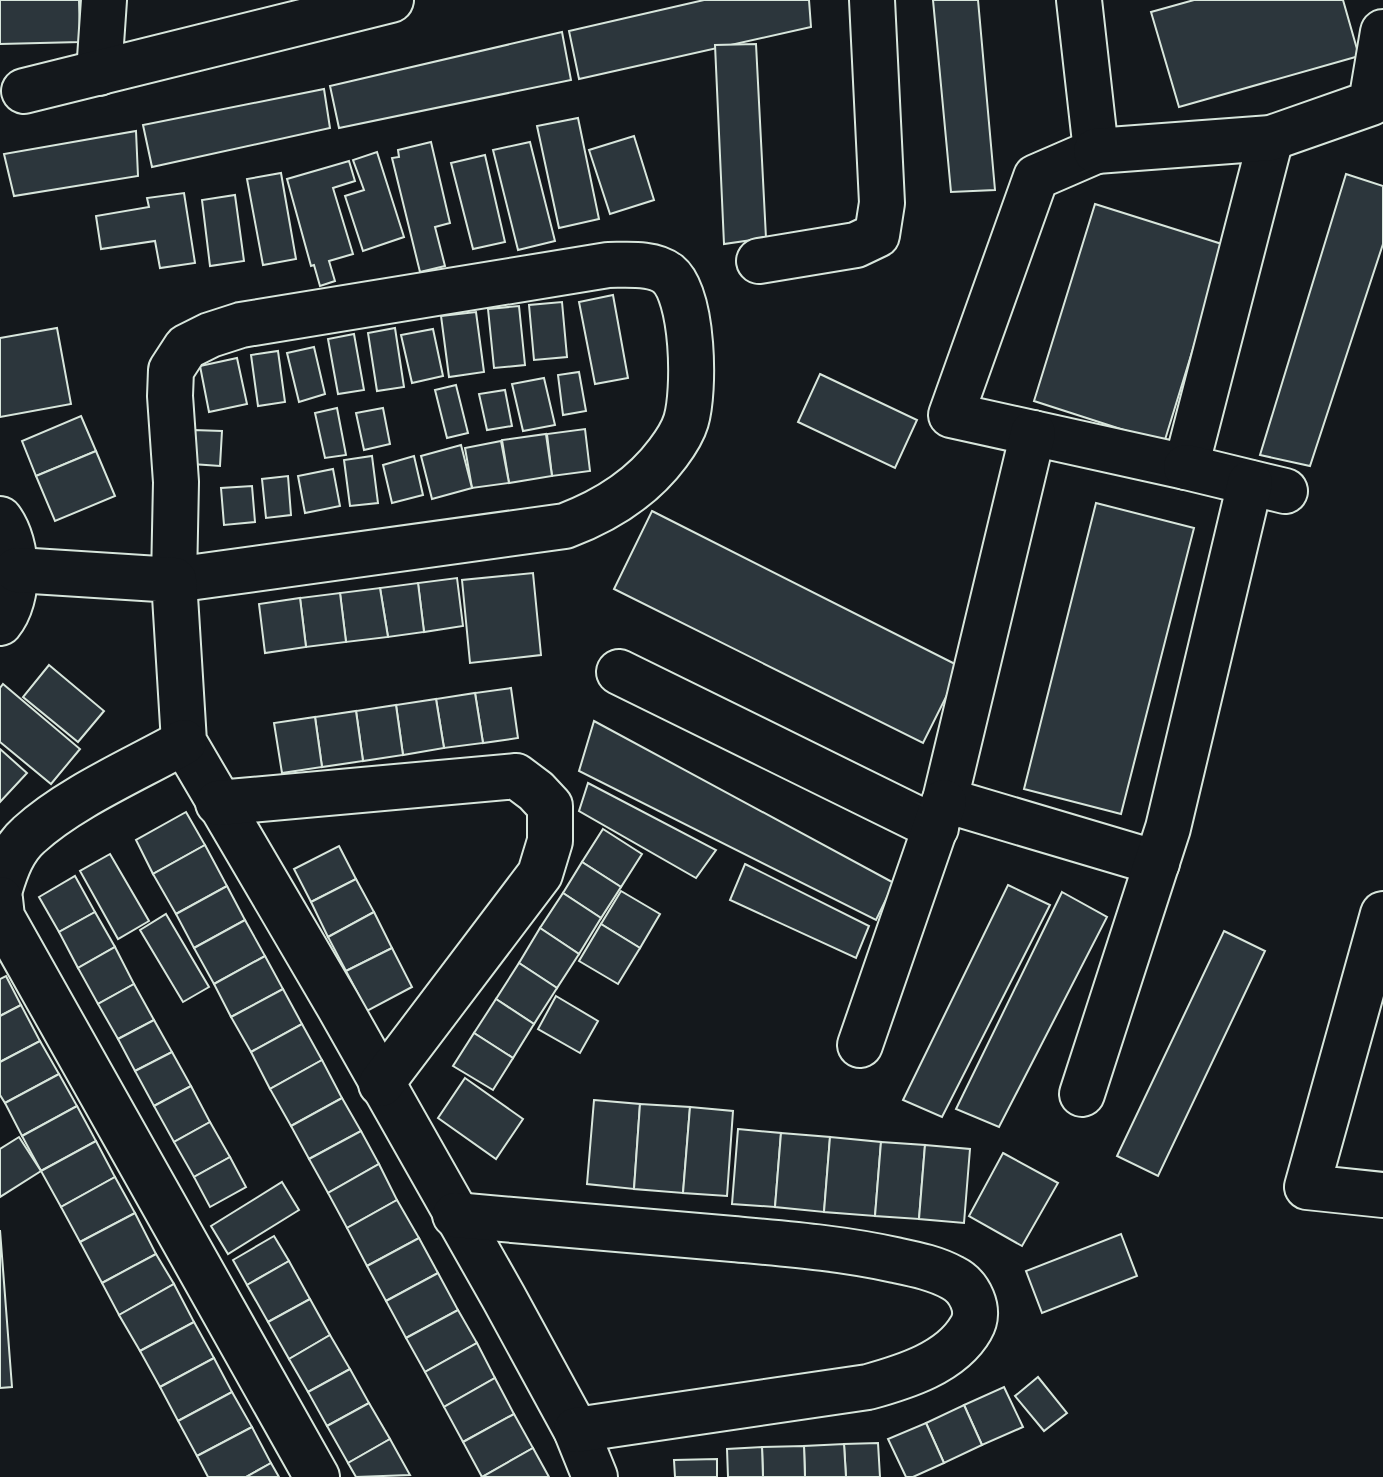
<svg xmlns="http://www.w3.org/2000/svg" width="1383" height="1477" viewBox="0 0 1383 1477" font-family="'Roboto Condensed',sans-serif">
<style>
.building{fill:#2c363c;stroke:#d8e6dc;stroke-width:2}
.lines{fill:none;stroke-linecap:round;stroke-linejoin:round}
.minor-casing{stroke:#d8e6dc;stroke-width:48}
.minor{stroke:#14181c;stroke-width:44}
</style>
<rect width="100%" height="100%" fill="#14181c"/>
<g class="building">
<path d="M0 0H79L80 42 0 44Z"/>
<path d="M704 0H809L811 27 579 79 569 31Z"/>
<path d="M933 0H978L995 190 951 192Z"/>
<path d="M1194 0H1343L1359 56 1179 107 1151 12Z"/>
<path d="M562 32 571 80 339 128 330 86Z"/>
<path d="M756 44 766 238 724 244 715 45Z"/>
<path d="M324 89 330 128 152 167 143 125Z"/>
<path d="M578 118 599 219 559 228 537 126Z"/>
<path d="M136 131 138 176 14 196 4 154Z"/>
<path d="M634 136 654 200 610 214 589 150Z"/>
<path d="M431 142 450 223 435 227 445 266 420 272 392 158 399 157 398 150Z"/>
<path d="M530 142 555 241 518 250 493 150Z"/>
<path d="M377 152 404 237 363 251 345 196 364 190 353 160Z"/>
<path d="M485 155 505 242 473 249 451 163Z"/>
<path d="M349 161 355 181 333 188 353 254 329 261 335 281 320 286 314 265 311 266 287 179Z"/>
<path d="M281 173 296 259 263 265 247 179Z"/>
<path d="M1346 174 1383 186V244L1310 466 1260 455Z"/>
<path d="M184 193 195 263 160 268 155 241 101 249 96 216 149 207 147 198Z"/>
<path d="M235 195 244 261 210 266 202 200Z"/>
<path d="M1095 204 1225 245 1164 443 1034 401Z"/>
<path d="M613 295 628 378 595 384 579 302Z"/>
<path d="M562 302 567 357 534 360 529 305Z"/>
<path d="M519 306 525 365 494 368 488 309Z"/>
<path d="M476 312 484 372 449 377 441 316Z"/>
<path d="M57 328 71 404 0 417V338Z"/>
<path d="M395 328 404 387 377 391 368 333Z"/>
<path d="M433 329 443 376 412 383 401 335Z"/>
<path d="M354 334 364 390 338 394 328 339Z"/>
<path d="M314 347 325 394 299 402 287 353Z"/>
<path d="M278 351 285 402 258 406 251 355Z"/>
<path d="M237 358 247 404 209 412 200 366Z"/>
<path d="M579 372 586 411 563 415 558 375Z"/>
<path d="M820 374 917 420 895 468 798 422Z"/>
<path d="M544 378 555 425 523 431 512 384Z"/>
<path d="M456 385 468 433 447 438 435 390Z"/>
<path d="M505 390 512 426 487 430 479 394Z"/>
<path d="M337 408 346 455 325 458 315 413Z"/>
<path d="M383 408 390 444 364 450 356 413Z"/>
<path d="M81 416 96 451 36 476 22 441Z"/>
<path d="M585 429 590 471 552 476 547 434Z"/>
<path d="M193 430 222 431 220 466 192 464Z"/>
<path d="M546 434 552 476 509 483 502 440Z"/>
<path d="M501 441 509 483 472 488 465 448Z"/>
<path d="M461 445 472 488 432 499 421 456Z"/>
<path d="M96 451 115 496 55 521 36 476Z"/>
<path d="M372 456 378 503 350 506 344 460Z"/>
<path d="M414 456 423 495 392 503 383 465Z"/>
<path d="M333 469 340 506 305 513 298 476Z"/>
<path d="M288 476 291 515 266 518 262 479Z"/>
<path d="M252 486 255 522 224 525 221 488Z"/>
<path d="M1096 503 1194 528 1121 814 1024 789Z"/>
<path d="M652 511 961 667 923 743 614 589Z"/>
<path d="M533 573 541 655 470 663 462 580Z"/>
<path d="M457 578 463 626 424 632 418 583Z"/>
<path d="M418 583 424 632 388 637 380 588Z"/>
<path d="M380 588 388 637 346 642 340 593Z"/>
<path d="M340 593 346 642 306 647 300 598Z"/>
<path d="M300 598 306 647 265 653 259 604Z"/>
<path d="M49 665 104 711 78 742 23 697Z"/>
<path d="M3 684 80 749 51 784 0 742V688Z"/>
<path d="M511 688 518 738 483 743 475 693Z"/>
<path d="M475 693 483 743 444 748 436 699Z"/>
<path d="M436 699 444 748 403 755 396 705Z"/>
<path d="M396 705 403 755 363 761 356 711Z"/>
<path d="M356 711 363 761 322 767 315 717Z"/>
<path d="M315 717 322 767 282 773 274 723Z"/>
<path d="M594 721 894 883 876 920 579 771Z"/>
<path d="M0 749 27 773 0 802Z"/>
<path d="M588 783 716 850 696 878 579 811Z"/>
<path d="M186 812 205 845 153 874 136 840Z"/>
<path d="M603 829 642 854 621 887 582 862Z"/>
<path d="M205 845 227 886 176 914 153 874Z"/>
<path d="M339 846 356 879 311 902 294 869Z"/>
<path d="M110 854 149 921 118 939 80 871Z"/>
<path d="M582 862 621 887 601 918 563 893Z"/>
<path d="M745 864 869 926 856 958 730 900Z"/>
<path d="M75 876 95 912 59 932 39 897Z"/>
<path d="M356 879 374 912 328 937 311 902Z"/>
<path d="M1008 885 1050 905 942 1117 903 1100Z"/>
<path d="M227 886 245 920 194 948 176 914Z"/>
<path d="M621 891 660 914 640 948 601 924Z"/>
<path d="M1062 892 1107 917 999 1127 956 1109Z"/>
<path d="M563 893 601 918 579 954 540 928Z"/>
<path d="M95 912 115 947 78 968 59 932Z"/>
<path d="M374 912 392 948 346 971 328 937Z"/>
<path d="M166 914 209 987 183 1002 140 930Z"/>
<path d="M245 920 265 956 214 984 194 948Z"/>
<path d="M601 924 640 948 618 984 579 961Z"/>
<path d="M540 928 579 954 557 988 519 963Z"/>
<path d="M1224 931 1265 951 1158 1176 1117 1156Z"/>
<path d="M115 947 134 984 98 1004 78 968Z"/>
<path d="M392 948 412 987 367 1011 346 971Z"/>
<path d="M265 956 283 989 231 1017 214 984Z"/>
<path d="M519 963 557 988 534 1024 496 999Z"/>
<path d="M6 976 21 1005 0 1016V979Z"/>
<path d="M134 984 154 1020 118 1039 98 1004Z"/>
<path d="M283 989 302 1024 251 1052 231 1017Z"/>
<path d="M556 996 598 1021 580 1053 538 1029Z"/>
<path d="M496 999 534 1024 513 1058 474 1033Z"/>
<path d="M21 1005 40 1041 0 1062V1016Z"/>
<path d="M154 1020 172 1052 135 1071 118 1039Z"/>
<path d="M302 1024 322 1060 270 1089 251 1052Z"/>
<path d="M474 1033 513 1058 493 1090 453 1066Z"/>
<path d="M40 1041 59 1074 5 1103 0 1095V1062Z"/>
<path d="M172 1052 191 1086 154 1106 135 1071Z"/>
<path d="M322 1060 342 1098 291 1126 270 1089Z"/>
<path d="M59 1074 77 1106 22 1136 5 1103Z"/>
<path d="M465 1078 523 1119 496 1159 438 1118Z"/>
<path d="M191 1086 210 1122 174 1142 154 1106Z"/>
<path d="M342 1098 361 1131 309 1159 291 1126Z"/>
<path d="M594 1100 640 1104 634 1189 587 1184Z"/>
<path d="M640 1104 690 1107 683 1193 634 1189Z"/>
<path d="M77 1106 96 1141 41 1171 22 1136Z"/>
<path d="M690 1107 733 1111 727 1196 683 1193Z"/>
<path d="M210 1122 230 1157 194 1177 174 1142Z"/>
<path d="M738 1129 781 1133 775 1207 732 1204Z"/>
<path d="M361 1131 379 1164 328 1193 309 1159Z"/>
<path d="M781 1133 830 1137 824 1212 775 1207Z"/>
<path d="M19 1137 41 1171 0 1197V1149Z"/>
<path d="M830 1137 881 1142 875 1216 824 1212Z"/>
<path d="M96 1141 115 1177 61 1207 41 1171Z"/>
<path d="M881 1142 925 1145 919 1219 875 1216Z"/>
<path d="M925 1145 970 1149 964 1223 919 1219Z"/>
<path d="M1003 1153 1058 1183 1022 1246 969 1216Z"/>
<path d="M230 1157 246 1187 210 1207 194 1177Z"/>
<path d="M379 1164 397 1200 347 1228 328 1193Z"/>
<path d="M115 1177 135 1213 80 1242 61 1207Z"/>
<path d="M282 1182 299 1210 228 1254 211 1226Z"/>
<path d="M397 1200 419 1238 367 1266 347 1228Z"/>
<path d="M135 1213 156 1254 102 1283 80 1242Z"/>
<path d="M0 1230 12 1387 0 1388Z"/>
<path d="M1121 1234 1137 1276 1042 1313 1026 1271Z"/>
<path d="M274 1236 289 1261 247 1285 233 1260Z"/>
<path d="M419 1238 438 1273 386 1301 367 1266Z"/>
<path d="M156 1254 174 1284 119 1315 102 1283Z"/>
<path d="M289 1261 310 1299 268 1322 247 1285Z"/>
<path d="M438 1273 458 1310 406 1338 386 1301Z"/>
<path d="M174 1284 194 1322 140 1351 119 1315Z"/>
<path d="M310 1299 330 1335 289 1359 268 1322Z"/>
<path d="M458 1310 477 1343 425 1372 406 1338Z"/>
<path d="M194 1322 214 1358 160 1387 140 1351Z"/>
<path d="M330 1335 350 1369 308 1392 289 1359Z"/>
<path d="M477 1343 495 1378 444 1407 425 1372Z"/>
<path d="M214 1358 232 1392 178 1421 160 1387Z"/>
<path d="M350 1369 369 1403 327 1426 308 1392Z"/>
<path d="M1038 1377 1067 1413 1044 1431 1015 1396Z"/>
<path d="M495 1378 514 1414 463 1442 444 1407Z"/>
<path d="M1004 1387 1023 1427 982 1445 964 1405Z"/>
<path d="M232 1392 252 1427 197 1456 178 1421Z"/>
<path d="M369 1403 390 1439 348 1463 327 1426Z"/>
<path d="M964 1405 982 1445 944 1463 926 1423Z"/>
<path d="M514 1414 533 1448 482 1477 463 1442Z"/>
<path d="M926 1423 944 1463 913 1477H906L888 1439Z"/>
<path d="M252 1427 271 1463 246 1477H208L197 1456Z"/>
<path d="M390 1439 410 1475 356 1477 348 1463Z"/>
<path d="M878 1443 880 1477H846L844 1444Z"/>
<path d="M844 1444 846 1477H805L804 1446Z"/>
<path d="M804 1446 805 1477H763L762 1447Z"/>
<path d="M762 1447 763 1477H728L727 1449Z"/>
<path d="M533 1448 549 1477H482Z"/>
<path d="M717 1459V1477H675L674 1460Z"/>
<path d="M271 1463 279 1477H246Z"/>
</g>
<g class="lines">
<defs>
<g id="minor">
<path d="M1079 0 1096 151 1036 177 951 415 1186 467 1271 138"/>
<path d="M99 73 104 0"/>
<path d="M24 91 391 0"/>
<path d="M1096 151 1271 138 1371 103 1383 32"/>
<path d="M759 261 856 245 877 235 882 203 872 0"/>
<path d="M608 265C626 265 653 262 668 274 694 295 695 391 686 421 683 431 674 445 668 453 642 488 605 511 565 526L174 580 176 482 170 396 171 370 186 347 210 335 241 325Z"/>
<path d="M1033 433 945 800 1157 863"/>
<path d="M1186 467 1285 491"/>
<path d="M0 519C19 544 21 598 0 623"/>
<path d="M17 570 174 580 184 742 337 1003 504 1298 576 1430 595 1477"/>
<path d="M619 672 936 828"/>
<path d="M218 803 516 776 536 791 550 806V841L540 874 381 1084"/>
<path d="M0 889C6 869 13 849 29 835 69 798 136 769 184 742"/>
<path d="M0 899 2 917 317 1477"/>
<path d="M1383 914 1307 1187 1383 1195"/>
<path d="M860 1045 944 802"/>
<path d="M1082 1094 1168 828 1250 483"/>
<path d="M455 1215C548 1223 640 1231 733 1239 787 1244 841 1248 895 1260 914 1264 935 1268 953 1278 969 1286 982 1310 971 1328 951 1363 904 1377 868 1387L576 1430"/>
</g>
</defs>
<use href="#minor" class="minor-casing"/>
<use href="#minor" class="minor"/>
</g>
</svg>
